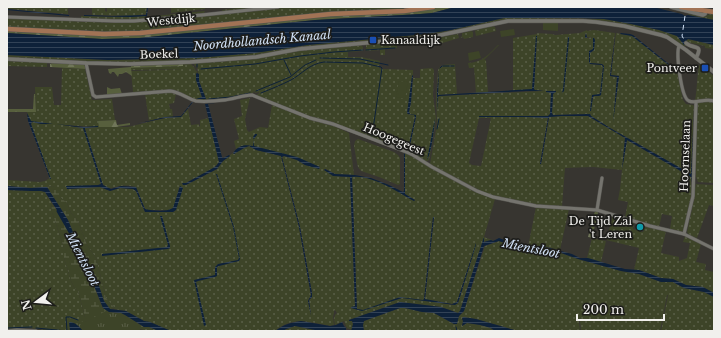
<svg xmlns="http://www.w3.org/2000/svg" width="721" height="338" viewBox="0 0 721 338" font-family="'Libre Baskerville',serif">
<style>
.grass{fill:url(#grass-dots);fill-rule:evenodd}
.forest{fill:url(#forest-firs)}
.wetland{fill:url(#wetland-marsh)}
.park{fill:url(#park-tufts)}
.garden{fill:#3d4428}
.water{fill:url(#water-rules)}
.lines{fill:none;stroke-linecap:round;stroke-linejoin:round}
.stream{stroke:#0e2139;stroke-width:1}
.canal{stroke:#0e2139;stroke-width:3}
.ferry{stroke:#d1e1f6;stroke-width:1;stroke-dasharray:5 4;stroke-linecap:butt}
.minor-casing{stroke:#55544f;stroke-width:4}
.tertiary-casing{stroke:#55544f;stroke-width:4.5}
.primary-casing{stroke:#55544f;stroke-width:5.5}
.minor{stroke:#75746e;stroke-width:3}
.tertiary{stroke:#75746e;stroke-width:3.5}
.primary{stroke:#a17355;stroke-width:4.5}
.transit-dot{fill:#1a4fb4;stroke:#1d1d1a;stroke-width:1.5}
.culture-dot{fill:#0f9aa8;stroke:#1d1d1a;stroke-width:1.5}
.labels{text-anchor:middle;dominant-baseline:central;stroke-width:3.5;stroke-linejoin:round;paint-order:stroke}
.street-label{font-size:11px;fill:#f1f0ed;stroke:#1d1d1a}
.poi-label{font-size:11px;fill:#f1f0ed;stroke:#1d1d1a;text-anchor:end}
.water-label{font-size:12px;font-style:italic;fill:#d1e1f6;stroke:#1d1d1a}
</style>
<defs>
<pattern id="grass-dots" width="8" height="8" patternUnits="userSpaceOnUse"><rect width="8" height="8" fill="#3d4428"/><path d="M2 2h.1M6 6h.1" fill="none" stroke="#5a5f48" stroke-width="1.8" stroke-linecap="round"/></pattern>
<pattern id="forest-firs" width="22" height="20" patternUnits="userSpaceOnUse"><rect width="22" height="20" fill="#575f3d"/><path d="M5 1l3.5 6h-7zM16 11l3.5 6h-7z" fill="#707659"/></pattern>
<pattern id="wetland-marsh" width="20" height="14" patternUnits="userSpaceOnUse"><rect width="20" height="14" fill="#3d4428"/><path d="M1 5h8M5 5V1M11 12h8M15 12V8" fill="none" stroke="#5a5f48"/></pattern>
<pattern id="park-tufts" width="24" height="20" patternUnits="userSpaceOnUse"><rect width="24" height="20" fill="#3d4428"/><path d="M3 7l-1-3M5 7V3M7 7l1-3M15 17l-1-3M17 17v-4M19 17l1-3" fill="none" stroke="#5a5f48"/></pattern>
<pattern id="water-rules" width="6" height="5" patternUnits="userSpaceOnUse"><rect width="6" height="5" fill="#0e2139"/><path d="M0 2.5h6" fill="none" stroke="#324256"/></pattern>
</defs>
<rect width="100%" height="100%" fill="#373530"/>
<g class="grass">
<path d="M7 7H42V10L44 7H68V14L7 9Z"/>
<path d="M92 7H105V11L107 12V7H147L146 14 132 16 92 15Z"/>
<path d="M171 7H205V9L171 13Z"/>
<path d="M246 7H269L223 12 222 10Z"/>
<path d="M289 7H423L153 30 118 32 7 27V18L116 23 134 22 203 16Z"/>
<path d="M205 11 204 13 158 18 155 16Z"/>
<path d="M689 14 705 16 711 14H714V20L688 15Z"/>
<path d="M81 16 131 17 146 16V19L127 20 82 19 81 18Z"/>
<path d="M504 18H524L604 19 631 24 659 30 677 36 686 46H684L679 43H678L671 38 659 33 639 28 609 23 526 20 422 37 385 40H375L372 41 333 44 299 48 258 55 196 61 112 63 7 58V55L108 60 196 58V59V58L255 53 307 45 427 34 451 30Z"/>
<path d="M493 26 495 27 496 31 476 36 475 31 476 30Z"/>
<path d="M587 30V31L594 30 615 33 610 76 617 77 614 114 619 76 611 75 616 33 632 36 677 72 683 100 686 104 693 105 694 106 691 174 610 128 591 116 590 114 553 115 552 113 553 94 554 93 547 92 551 93 550 114 548 116H475H479L480 117H547L548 118 540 163 541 164 549 117 561 116H588L625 138 622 170 627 140 691 177 692 193 683 232 670 229 672 216 662 214 659 227 625 217 628 202 618 200 620 189 622 170 593 167 565 168 562 206 539 205 494 197 465 183 430 164 437 124 436 97 438 70C441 63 449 65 455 64L457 94 438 95 439 70 437 92 439 112 438 97 439 96 543 91 535 90 534 89 537 36 534 66 532 89 513 91V38L537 34V33H536L552 34 555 35 580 33ZM586 33 587 37 594 38 593 51 590 53V63L602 64 604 66 599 96H594L593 97 590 111 592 96 600 94 603 67 602 65 590 64 589 52 593 49V38H586L585 37ZM479 118H491L481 166 472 165 469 163Z"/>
<path d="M471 31 473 32V37L464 39 463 37 460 38 462 36V33Z"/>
<path d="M458 34 459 38 439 44 429 45V44L436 43 435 38Z"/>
<path d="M687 39 714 45V49L705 48V46L687 42 686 41Z"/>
<path d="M396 42 397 43V48L385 49V55H380V50L366 51V46L367 44Z"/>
<path d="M361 45 363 47V51L348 52V57H361L380 61 379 68 383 69 413 70V75L412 76 408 114 415 115V117L408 150 399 147 411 152 409 150 416 117 415 115 410 114 409 112 411 102 413 78H420V69L432 68 434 70 433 96 436 118 433 139 429 160 427 161H425L407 151 315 118 255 96 259 93V92L255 93 254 91 253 93C235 96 217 102 197 100 190 99 184 93 177 92 162 90 148 92 133 92L131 71 193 69 194 70V69L131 70V68L183 66V64H191L194 67 196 71H197C194 79 200 89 202 98H197L206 99 199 81 197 65H196L197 68 193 63 267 57 293 51Z"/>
<path d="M498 45H499L484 60H486L488 92 476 93 474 68 475 67 473 68H469L468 63C482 63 490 53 498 45Z"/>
<path d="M7 61 45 62 47 63V67L7 66Z"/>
<path d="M699 65 714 76V100L706 99 695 101C697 89 697 77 699 65Z"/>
<path d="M62 68 85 69 92 100 112 99 115 120 98 121 107 127H128L165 118 181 117 188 109 191 125 199 124V126H200V120L209 118 219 162C212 173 196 176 186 183V185L217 169 223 161 230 156V155L233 153 234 154 244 148 249 146 256 150 281 156 299 227 311 296 308 300 311 315 309 300 312 297V293L300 227 282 157 284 156 297 160 305 165 320 167 306 162 300 159 253 146H241L236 149 234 141 239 139 234 119 242 116 240 100 250 98 245 119 247 130 249 132 260 127 268 128 272 105 312 120 336 127 349 133 354 175 335 174 326 169 324 170 341 177 350 176 355 307H354L357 310H362L357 309 352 177C373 174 397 191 414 201L415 200 405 194V154L404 153H405L495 199 484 237 492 240 493 241 491 240 483 242 484 237 460 311 458 313 441 307 400 302 349 320 352 321 353 324 352 330 347 328 344 321 335 325C334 321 333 316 337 313L335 310 334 311V313L333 317 334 325 330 326C308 322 294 316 275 331H171L150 322 144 321 126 311 113 309 115 308 106 298 96 258 87 245 78 221 71 213 67 203 60 197 53 186 47 187H45L31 188 7 186V180L40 182 45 181 50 178V179L31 124 32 122 30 120 27 112H36L35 87H52L54 105H61ZM63 125 98 127 85 128V129L102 183C109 192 113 186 121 186 126 185 131 186 136 187L145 209 146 210H170L174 207 178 193 179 187H182L175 211 173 212H145L136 191 133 189 120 188 110 191 100 187 67 189 98 185 101 184 84 129 83 128ZM433 217H434L425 300 452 304 457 302 476 244 460 297 458 303 453 305 424 300Z"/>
<path d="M171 92 175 93 176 94 174 103 169 104 170 109H172L173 117H165L149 121 145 94Z"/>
<path d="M703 101H707L714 102V183L698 182 696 177 695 159 694 171 695 189 696 184 714 185V206L709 205 697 238 689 235 687 232 695 194V192L694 191V167L697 105 698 102Z"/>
<path d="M358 139 394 152 398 155 400 158V184L398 185 379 177 361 171 358 167 357 163 354 146 355 141Z"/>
<path d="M7 190 32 191H42L45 192 51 202 52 212 64 248V258L71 281 74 287 78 291 85 317V322L112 313H121L125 315 144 327H149L159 331H147L140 329 139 331H56L30 328 7 329Z"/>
<path d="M536 207 569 209 560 250 542 246 528 247Z"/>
<path d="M613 216 634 223 633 229 643 232 645 226 666 231 661 253 679 257V261L687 258 690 243 683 242 685 236 701 244 696 262 706 264 705 270 714 272V293L703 287 686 285 673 279 661 278 639 270H634L639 248 606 240Z"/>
<path d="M592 238 606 241 601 262 587 258Z"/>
<path d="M499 241 520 249 538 251H545L561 253 578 259 621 271 639 274 661 282H673L684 288 704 292 714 297V331H661L668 295H667L660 331H581L580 321 582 317 579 321 580 331H518L476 319 463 317 462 319 463 321 462 326 464 324C472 326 480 328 487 331H364L363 325 364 321 400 308H405L422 312 434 313 454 324H456L459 316 464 311 485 246Z"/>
<path d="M295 326 321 331H283L286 329Z"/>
</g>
<g class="forest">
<path d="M440 7H455L432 13 420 14 315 20 139 38 102 39 7 33V30L104 35 344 14 415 11Z"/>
<path d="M52 63 84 64 86 69 50 67V64Z"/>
<path d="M170 64H183V66L131 68 132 76 126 72 122 74H119L118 77 114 72H112L111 74 109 73 108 69 131 67V65Z"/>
<path d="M107 87 111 89 120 88 122 94 107 95Z"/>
<path d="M34 94H35L36 112H7V109H33Z"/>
<path d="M116 120 117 125 130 123V125L116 127H99L98 121Z"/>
<path d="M595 211 598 212V213L592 238 588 237Z"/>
</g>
<g class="wetland">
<path d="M53 186 59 190 60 197 67 203 71 213 78 221 87 245 96 258 106 298 115 308 110 309 104 301 97 280 77 242 68 220 47 187Z"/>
<path d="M51 202 61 216 77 250 89 273 101 304 103 308 109 312 85 322V317L78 291 74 287 71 281 64 258V248L52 212Z"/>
<path d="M467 323C477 324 486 325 495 331 484 331 474 327 464 324Z"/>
</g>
<path class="park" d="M106 311 109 312 121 313 125 315 137 323 140 329 139 331H66V321L67 318H69L85 322Z"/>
<g class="garden">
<path d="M543 23H558V31L543 30Z"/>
<path d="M514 29 515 35 501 37 500 31Z"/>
<path d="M479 51 481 58 469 61 468 53Z"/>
<path d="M399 81 408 82 405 99 396 97Z"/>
</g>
<g class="water">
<path d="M147 7H148L147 16 131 17 84 16V15L112 16 146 15Z"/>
<path d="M455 7H653L682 14 685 16 688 15 714 20V45L688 39 686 41 687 42 684 45 677 36 659 30 631 24 604 19 578 18H504L451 30 427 34 307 45 255 53 197 58 196 59 195 58 108 60 7 55V33L102 39 139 38 315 20 420 14 432 13Z"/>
<path d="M7 9 69 15V16L7 10Z"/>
<path d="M586 33 587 38H594L595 40 594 50 590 53V63L602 64 604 66 601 95 599 96H594L593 97 591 111H590L592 95 600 94 603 67 602 65 590 64 589 62V51L593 49V38H586L585 37Z"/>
<path d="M621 33 630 34 633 35 675 69V70L632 36 620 34Z"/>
<path d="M536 36H537L534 89 535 90 544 91H527L439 96 438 97V112L437 92 439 70 438 95 532 89Z"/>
<path d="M615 36V37L611 75 619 76 613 123 617 77 610 76Z"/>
<path d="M568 37H569V40L564 91 562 93 563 89Z"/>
<path d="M197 73 199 74V81L206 99H196L202 97 196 80V74Z"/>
<path d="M413 75 411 102 409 112 410 114 416 115V117L409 150 427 160 435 118C434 130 432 151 427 160L408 150 391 144 408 149 415 117 414 115 408 114 407 113 412 76Z"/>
<path d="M546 91H556V92L554 93 553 94 552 113 553 115 590 114 591 116 610 128 691 174 694 112 692 176 693 189 691 177 627 140 622 170 625 138 588 116H561L549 117 541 164H540L548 118 525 117H479V116H475H548L550 114 551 93 546 92Z"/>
<path d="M192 102H193L181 117 165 118 136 124 165 117 181 116Z"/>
<path d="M222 102 208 104 222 157 223 158 229 155 230 156 223 161 217 169 186 185H183L182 183H186L213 168 216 166 219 162 205 104Z"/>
<path d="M27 113 31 121 53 124H41L32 122 31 124 51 179H50L28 121Z"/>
<path d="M56 124 84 127 98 126V127L85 128V129L103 185 111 189 121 186 136 187 145 209C154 211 166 212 173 208L180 186 183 188 176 210 173 212H145L136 191 133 189 120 188 110 191 100 187 67 189 66 186 98 185 101 184 83 128Z"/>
<path d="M255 134H257V135L254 139V146L297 157 320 167 319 169 305 165 297 160 284 156 282 157 300 227 312 293V297L309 300 311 316 308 301 311 295 299 227 281 156 256 150 249 146 244 148 234 154 233 153C238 146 244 144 253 146L254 140 253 137Z"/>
<path d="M404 153 405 154V194L415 200 414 201C398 192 371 174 352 177L357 309 363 310 400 297 423 300 424 299 433 217H434L425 299 452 304 457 302 476 243V245L460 297 458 303 455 305 402 298 362 311 351 308V307L355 306 350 177 333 176 324 170 325 169 335 174 355 175 371 178 389 185 403 192 404 191Z"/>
<path d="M216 174H217L234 227 240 259 239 261 219 266 217 267V276L215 277 198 281 196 282 206 325 204 326 194 280 215 275V267L218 264 238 260 239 258 233 227Z"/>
<path d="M7 186 31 188 45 187H47L68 220 77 242 97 280 104 301 110 309 126 311 144 321 150 322 171 331H159L149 327H144L125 315 121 313 109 312 103 308 89 273 77 250 69 231 61 216 45 192 41 191H32L7 190Z"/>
<path d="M160 216H162L170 246V248L168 249 102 256V254L167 247 168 245Z"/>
<path d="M484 237V242L491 240 493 241 499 238 518 245 528 247 542 246 572 254 580 258H588L625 269 639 270 661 278 673 279 686 285 703 287 714 293V297L704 292 684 288 673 282H661L639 274 621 271 578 259 561 253 545 251H538L520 249 499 241 484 246 464 311 459 316 457 324H454L434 313 422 312 405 308H400L364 321 363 325 364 331H351L353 324 352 321H349V320L400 302 441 307 458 313 460 311Z"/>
<path d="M463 317 476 319 518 331H495L491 328 480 325 467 323 462 326 463 321 462 319Z"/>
<path d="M301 321 330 326 336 325 342 322 344 326 346 328V330L320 331 295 326 286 329 283 331H275C285 324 289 323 301 321Z"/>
<path d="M69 322C75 322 79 326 83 331H70Z"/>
</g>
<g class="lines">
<g class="stream">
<path d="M366 50 395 48"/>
<path d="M320 58 360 59 388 65"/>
<path d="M284 60 291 75"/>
<path d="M197 64V67"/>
<path d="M440 68 442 66H454"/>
<path d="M201 69 255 64 300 56 334 52 363 50"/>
<path d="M256 91 290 77 305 65 316 60"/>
<path d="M261 93C271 89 281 85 291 80 302 74 309 64 324 62L363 63 381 67 382 68 372 136"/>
<path d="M209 99 231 97 250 93"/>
<path d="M437 129 439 119"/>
<path d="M456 327 457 331"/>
<path d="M7 328 32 327"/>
<path d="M36 328 67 331 66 317H70L78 320"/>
</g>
<path class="canal" d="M58 211 70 232"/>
<path class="ferry" d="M685 16 682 36 686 43"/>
<defs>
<g id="minor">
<path d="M7 17 115 21H134L202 15 278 7"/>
<path d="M679 46C676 54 681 98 689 101 696 104 704 98 714 101"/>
<path d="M86 63 93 95 96 97 170 91C180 92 188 99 196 101 205 102 216 101 225 100 234 99 243 95 252 95L310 118 333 124 404 151 413 155 432 167 477 191 493 197 536 206 597 210 650 226 684 234 714 249"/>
<path d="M597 210 602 178"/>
<path d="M684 234 693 196 696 102"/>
<path d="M7 331 17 330 36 331"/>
</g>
<g id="tertiary">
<path d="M671 7 703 15 705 14 706 11"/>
<path d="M686 43C693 50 704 43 696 58"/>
<path d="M7 59 86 63 130 64 190 62 256 57 299 49 431 37 508 21H583L596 22 624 26 661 35 667 37 686 50 714 72"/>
</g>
<g id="primary">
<path d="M681 7 714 12"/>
<path d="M7 29 104 34 140 33 331 14 404 11 433 7"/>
</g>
</defs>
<use href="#minor" class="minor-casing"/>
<use href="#tertiary" class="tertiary-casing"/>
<use href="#primary" class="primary-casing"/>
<use href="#minor" class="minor"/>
<use href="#tertiary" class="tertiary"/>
<use href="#primary" class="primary"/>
</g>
<g class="transit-dot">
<rect x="369" y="36" width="8" height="8" rx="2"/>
<rect x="701" y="64" width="8" height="8" rx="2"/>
</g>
<circle class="culture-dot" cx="640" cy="227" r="4"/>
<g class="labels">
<g class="street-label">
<text transform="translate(171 20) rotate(-6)">Westdijk</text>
<text transform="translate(159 54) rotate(-2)">Boekel</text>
<text transform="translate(394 139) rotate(23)">Hoogegeest</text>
<text transform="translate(685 156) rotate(-88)">Hoornselaan</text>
</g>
<g class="poi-label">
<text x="381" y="40" text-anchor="start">Kanaaldijk</text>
<text x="697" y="68">Pontveer</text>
<text x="632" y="221">De Tijd Zal<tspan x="632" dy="13">'t Leren</tspan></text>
</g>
<g class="water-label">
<text transform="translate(262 40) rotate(-5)">Noordhollandsch Kanaal</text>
<text transform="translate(531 248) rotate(11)">Mientsloot</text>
<text transform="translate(83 259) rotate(63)">Mientsloot</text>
</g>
</g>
<rect width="721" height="338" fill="none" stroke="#f1f0ed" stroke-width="16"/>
<g transform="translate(36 302) rotate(254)" stroke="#1d1d1a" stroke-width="3" paint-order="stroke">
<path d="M0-3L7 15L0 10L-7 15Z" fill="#f1f0ed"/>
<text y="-6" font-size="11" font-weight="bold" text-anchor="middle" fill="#f1f0ed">N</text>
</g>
<path d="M577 314v6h87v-6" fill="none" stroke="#f1f0ed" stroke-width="2"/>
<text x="583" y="314" font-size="12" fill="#f1f0ed" stroke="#1d1d1a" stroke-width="3" paint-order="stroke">200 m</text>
</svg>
